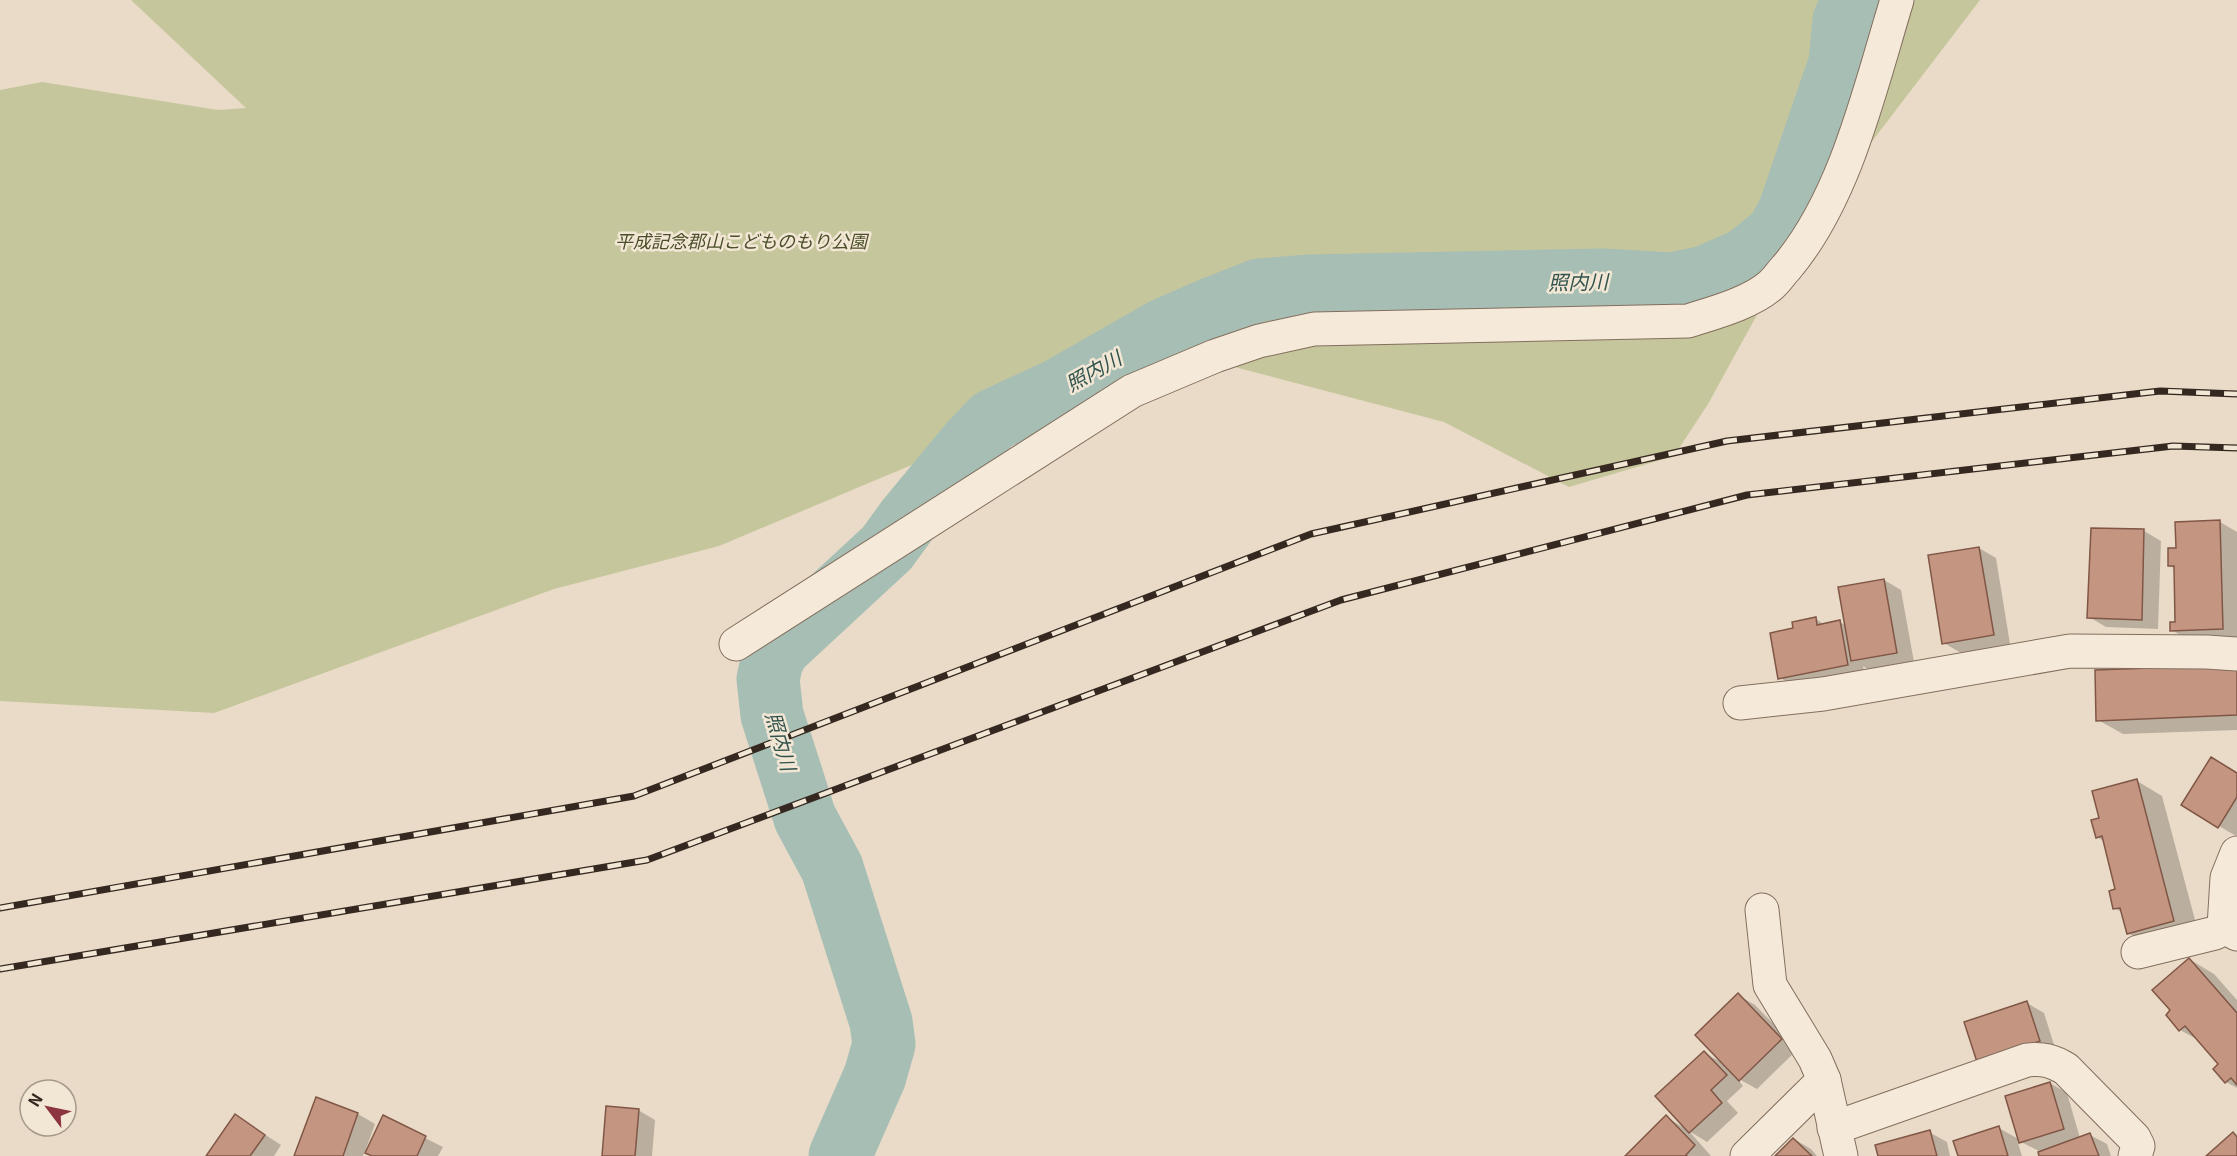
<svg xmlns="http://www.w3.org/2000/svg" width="2237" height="1156" viewBox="0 0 2237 1156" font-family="Georgia,'Noto Sans JP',serif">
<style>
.green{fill:#c6c69c}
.shadow{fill:#0003}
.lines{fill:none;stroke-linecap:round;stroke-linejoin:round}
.river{stroke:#a7beb5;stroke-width:63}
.building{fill:#c49581;stroke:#805746;stroke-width:1.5}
.street-casing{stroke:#836e5e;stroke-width:35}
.street{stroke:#f5ead9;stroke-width:33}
.rail-casing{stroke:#352820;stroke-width:7}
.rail{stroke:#f2e6d5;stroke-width:4.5;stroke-dasharray:14;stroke-linecap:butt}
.labels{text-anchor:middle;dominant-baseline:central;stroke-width:5;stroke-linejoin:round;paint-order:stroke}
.park-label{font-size:18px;font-style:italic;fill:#4a4f29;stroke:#f2e6d5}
.water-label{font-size:20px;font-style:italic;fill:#31534d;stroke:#f2e6d5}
</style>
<rect width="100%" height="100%" fill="#e9dbc7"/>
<path class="green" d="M131 0H1980L1802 233 1708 404 1674 456 1569 487 1444 422 1231 366 1098 372 914 464 719 546 554 589 214 713 0 701V90L42 82 218 110 246 108Z"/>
<g class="shadow">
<path d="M2220 522 2237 532V638L2188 639 2171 630 2177 623 2175 569 2169 565 2177 550Z"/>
<path d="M2144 531 2161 541 2158 629 2106 627 2089 617Z"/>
<path d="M1979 548 1996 558 2010 644 1961 653 1944 643Z"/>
<path d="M1884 580 1901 590 1914 662 1869 670 1863 666 1865 675 1797 687 1780 678 1794 629 1816 619 1825 625 1840 622 1846 626Z"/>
<path d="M2237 666V730L2123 734 2098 720Z"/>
<path d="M2237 774V834L2236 836 2219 826Z"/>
<path d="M2137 781 2162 796 2199 935 2153 947 2128 933 2123 913 2114 908 2117 890 2105 842 2097 837Z"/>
<path d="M2189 959 2214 974 2237 1000V1088L2226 1082 2220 1064 2200 1041 2180 1030 2173 1010Z"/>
<path d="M1738 995 1755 1005 1798 1049 1757 1089 1737 1078 1743 1086 1727 1101 1738 1113 1707 1142 1689 1131 1711 1156H1627L1666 1117 1686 1129 1704 1053 1723 1063Z"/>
<path d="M2027 1003 2044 1013 2056 1051 1995 1071Z"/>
<path d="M2050 1083 2067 1093 2080 1138 2090 1135 2107 1144 2111 1156H2041L2039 1151 2017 1140 2022 1156H1959L1999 1128 2020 1140Z"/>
<path d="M316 1099 358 1114 375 1124 366 1149 368 1150 383 1117 443 1147 438 1156H374L365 1151 363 1156H295Z"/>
<path d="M638 1110 655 1120 652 1156H603Z"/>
<path d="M236 1116 281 1145 274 1156H207Z"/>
<path d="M1929 1132 1947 1142 1950 1156H1880Z"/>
<path d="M1794 1139 1811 1149 1817 1156H1777Z"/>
</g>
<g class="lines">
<path class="river" d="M840 1156 875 1076 884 1044 881 1022 832 868 805 818 772 715 768 679 772 661 779 648 887 548 908 519 970 444 993 420 1058 390 1163 330 1216 307 1259 290 1310 286 1602 280 1671 284 1705 277 1746 259 1777 234 1789 212 1840 63 1844 20 1854 0"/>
</g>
<g class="building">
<path d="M2220 520 2223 629 2170 631V622H2175L2174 566H2168V548H2176L2175 522Z"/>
<path d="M2091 528 2144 529 2142 620 2087 618Z"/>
<path d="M1979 547 1994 635 1942 644 1928 555Z"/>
<path d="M1884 579 1897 653 1851 661 1838 587Z"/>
<path d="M1816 617 1817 625 1840 620 1848 665 1778 679 1770 633 1793 628 1792 622Z"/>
<path d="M2237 665V715L2096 721 2095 670Z"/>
<path d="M2211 757 2237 773V797L2218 828 2181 805Z"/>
<path d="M2137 779 2174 921 2127 934 2120 908 2113 909 2109 891 2115 889 2102 836 2096 838 2091 820 2099 818 2092 791Z"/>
<path d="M2189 958 2237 1013V1085L2231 1078 2225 1083 2213 1069 2218 1064 2185 1026 2179 1031 2166 1015 2170 1010 2152 990Z"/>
<path d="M1738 993 1782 1039 1739 1081 1695 1035Z"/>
<path d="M2027 1001 2040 1041 1977 1062 1964 1022Z"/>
<path d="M1704 1051 1727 1075 1711 1090 1722 1103 1689 1133 1655 1096Z"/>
<path d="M2050 1082 2064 1129 2019 1143 2005 1096Z"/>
<path d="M316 1097 358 1113 343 1156H294Z"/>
<path d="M606 1106 639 1109 635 1156H602Z"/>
<path d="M235 1114 265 1135 250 1156H206Z"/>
<path d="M383 1115 426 1136 417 1156H372L365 1153Z"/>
<path d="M1666 1115 1695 1145 1686 1155 1687 1156H1625Z"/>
<path d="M1999 1126 2008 1156H1958L1953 1141Z"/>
<path d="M1930 1130 1937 1156H1878L1875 1145Z"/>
<path d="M2233 1132 2237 1137V1156H2206Z"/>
<path d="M2090 1133 2099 1156H2039L2038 1152Z"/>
<path d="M1793 1138 1812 1156H1775Z"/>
</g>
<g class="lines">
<defs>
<g id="street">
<path d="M736 644 1132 391 1215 356 1259 341 1314 329 1688 321C1713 313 1751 303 1771 285 1777 280 1781 273 1786 268 1846 197 1870 88 1897 0"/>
<path d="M1740 703 1823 694 2070 651 2207 652 2237 654"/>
<path d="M1762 910 1770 985 1815 1059 1824 1080 1841 1156"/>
<path d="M2224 927 2227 878 2237 853"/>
<path d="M2138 952 2215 933 2224 927 2237 934"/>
<path d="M1834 1128 2027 1060C2043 1058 2053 1061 2066 1069L2134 1138 2138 1146 2135 1156"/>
<path d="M1747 1156 1824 1080"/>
</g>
</defs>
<use href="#street" class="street-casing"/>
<use href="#street" class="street"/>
<defs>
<g id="rail">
<path d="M0 908 634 796 1311 534 1727 441 2160 391 2237 394"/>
<path d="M0 969 647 860 1341 600 1747 495 2173 446 2237 448"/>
</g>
</defs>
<use href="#rail" class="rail-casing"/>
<use href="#rail" class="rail"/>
</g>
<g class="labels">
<g class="park-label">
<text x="741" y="240">平成記念郡山こどものもり公園</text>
</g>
<g class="water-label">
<text transform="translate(1578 281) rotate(-1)">照内川</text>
<text transform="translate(1093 370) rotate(-29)">照内川</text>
<text transform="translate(782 741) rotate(74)">照内川</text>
</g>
</g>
<g transform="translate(48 1108) rotate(302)"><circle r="28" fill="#f2e6d5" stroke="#a69a8d" stroke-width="1.5"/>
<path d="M0-4.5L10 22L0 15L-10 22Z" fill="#8c343f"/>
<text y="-9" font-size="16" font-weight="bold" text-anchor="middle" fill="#352820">N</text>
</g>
</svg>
